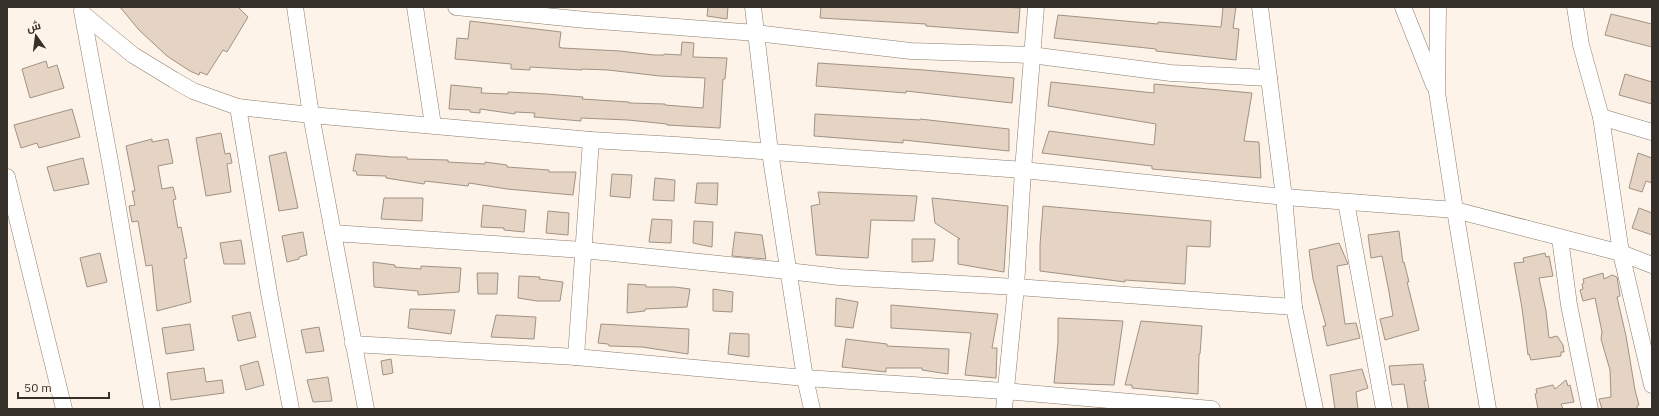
<svg xmlns="http://www.w3.org/2000/svg" width="1659" height="416" viewBox="0 0 1659 416" font-family="'IBM Plex Sans',Cairo,sans-serif">
<style>
.building{fill:#e5d4c4;stroke:#a19283}
.lines{fill:none;stroke-linecap:round;stroke-linejoin:round}
.minor-casing{stroke:#8b7c6d;stroke-width:17}
.minor{stroke:#fff;stroke-width:16}
</style>
<rect width="100%" height="100%" fill="#fdf3e9"/>
<g class="building">
<path d="M120 7H238L248 17 227 52 223 50 207 75 200 72 199 75 190 71 167 56 139 30Z"/>
<path d="M708 7H728L727 19 707 16Z"/>
<path d="M821 7H1003L1020 8 1018 33 926 26V24L820 18Z"/>
<path d="M1223 7H1236L1233 28 1239 29 1236 60 1156 51V49L1054 38 1058 15 1158 24V22L1221 27Z"/>
<path d="M1611 14 1652 24V47L1605 35Z"/>
<path d="M470 21 561 32 559 47 562 48 620 51 654 55H664V54L681 55 682 42 694 43 693 57 727 58 725 79H723L720 128 667 125V124L628 120 581 118V121L534 117 535 113 515 112V114L480 109V113L470 112V110L449 109 451 85 482 88 481 93 508 94V92L546 94 583 97 582 99 629 102V103L665 104V105L703 108 705 78 660 76 608 70 582 69V70L530 67V70L511 69V64L455 59 457 38 468 39Z"/>
<path d="M46 61 48 68 57 65 64 88 30 98 22 69Z"/>
<path d="M818 63 924 70 1014 78 1012 103 906 91V93L816 86Z"/>
<path d="M1625 74 1652 82V104L1619 95Z"/>
<path d="M1051 82 1154 93V84L1252 93 1244 141 1259 142 1261 178 1152 169V166L1042 153 1049 131 1154 145 1156 124 1048 106Z"/>
<path d="M72 109 80 137 39 148 37 143 21 148 14 125Z"/>
<path d="M815 114 920 120V119L1009 129V151L903 140V143L814 136Z"/>
<path d="M221 133 225 154 230 153 232 163 227 164 231 192 206 196 196 138Z"/>
<path d="M152 139V142L168 139 173 163 158 166 162 189 173 187 176 199 173 200 178 228 181 227 187 258 184 259 191 302 157 311 152 265 146 266 138 221 132 222 129 206 135 205 132 191H135L126 146Z"/>
<path d="M286 152 298 208 279 211 269 156Z"/>
<path d="M1638 153 1652 158V183L1646 181 1642 192 1629 188Z"/>
<path d="M356 154 392 157H407V159L448 160V162L485 164V162L507 165V167L549 170V172H576L573 195 507 189 469 183 468 186 425 181 424 184 386 178V176L357 175 356 171H353Z"/>
<path d="M83 158 89 184 54 191 47 167Z"/>
<path d="M612 174 632 175 630 198 610 196Z"/>
<path d="M655 178 675 180 674 201 653 200Z"/>
<path d="M697 183H718L717 205 695 203Z"/>
<path d="M818 192 917 196 914 221 871 220 868 258 816 255 811 206 820 204Z"/>
<path d="M384 198H423L422 221 381 219Z"/>
<path d="M932 198 1008 206 1004 272 958 264V239H960L935 223Z"/>
<path d="M483 205 526 210 524 232 504 230V228L481 227Z"/>
<path d="M1043 206 1211 221 1210 247 1187 246 1185 284 1125 280V282L1040 271V245Z"/>
<path d="M1639 208 1652 213V235L1632 228Z"/>
<path d="M548 211 569 213 568 235 546 233Z"/>
<path d="M652 219 672 220 671 243 649 242Z"/>
<path d="M694 221 713 222 712 247 693 243Z"/>
<path d="M1399 231 1403 263 1404 262 1409 282H1407L1419 330 1385 340 1380 319 1393 316 1389 292 1382 256 1371 258 1368 235Z"/>
<path d="M303 232 307 255 299 257V259L287 262 282 236Z"/>
<path d="M735 232 762 235 766 259 732 256Z"/>
<path d="M912 239H935L933 261 912 262Z"/>
<path d="M241 240 245 264H224L220 243Z"/>
<path d="M1339 243 1348 264 1337 266 1345 324 1356 323 1360 338 1327 346 1323 326H1326L1313 279 1309 250Z"/>
<path d="M100 253 107 282 87 287 80 258Z"/>
<path d="M1545 253 1546 257 1549 256 1553 276 1539 278 1546 311 1549 338 1557 336 1563 345 1564 352H1561V356L1531 360 1529 354 1528 355 1522 308 1514 263 1524 262 1523 258Z"/>
<path d="M373 262 395 265V267L421 269V266L461 268 459 292 418 295V291L374 287Z"/>
<path d="M477 273H498L497 294H478Z"/>
<path d="M1603 273 1604 279 1612 275 1617 277 1620 296 1617 297 1626 336 1635 390 1639 405 1637 406V409H1602L1599 399 1611 397 1610 370 1601 339 1602 332 1595 298 1583 301 1580 290 1583 289 1582 284 1584 283 1583 279Z"/>
<path d="M519 276 540 277 539 279 563 282 560 301H537L518 298Z"/>
<path d="M628 284 646 285V287H675L690 289 687 307 645 309V311L627 313Z"/>
<path d="M713 289 733 292 732 312 713 311Z"/>
<path d="M836 298 858 302 853 328 835 326Z"/>
<path d="M891 305 998 314 992 348H997L996 378 965 375 971 333 891 328Z"/>
<path d="M410 309 455 310 451 334 408 328Z"/>
<path d="M250 312 256 337 238 341 232 316Z"/>
<path d="M496 315 536 317 534 339 491 337Z"/>
<path d="M1058 318 1123 321 1114 385 1054 383 1058 342Z"/>
<path d="M1141 321 1202 326 1200 354H1199L1198 394 1132 388V385H1125Z"/>
<path d="M190 324 194 350 166 354 162 328Z"/>
<path d="M601 324 689 329 688 354 642 347 609 346 608 344 598 343Z"/>
<path d="M319 327 324 351 306 353 301 330Z"/>
<path d="M730 333 749 334V357L728 354Z"/>
<path d="M846 339 887 344V346L949 349 948 374 922 370V368H886V372L842 367Z"/>
<path d="M391 359 393 373 383 375 381 361Z"/>
<path d="M258 361 264 385 246 390 240 366Z"/>
<path d="M1423 364 1426 381H1424L1429 409H1408L1404 384 1392 385 1389 366Z"/>
<path d="M204 368 206 382 222 380 224 393 171 400 167 373Z"/>
<path d="M1362 369 1368 388 1356 392 1358 409H1335L1330 375Z"/>
<path d="M328 377 332 401 313 402 307 380Z"/>
<path d="M1566 380 1568 386 1570 385 1574 402 1561 404 1563 409H1538L1535 394 1537 393 1536 389 1553 385 1555 389Z"/>
</g>
<g class="lines">
<defs>
<g id="minor">
<path d="M295 7 311 115 366 409"/>
<path d="M415 7 433 125"/>
<path d="M456 7 586 20 756 33 911 51 1031 55 1171 73 1269 78"/>
<path d="M753 7 770 152 805 378 812 409"/>
<path d="M1260 7 1284 197 1294 307 1315 409"/>
<path d="M1403 7 1434 85"/>
<path d="M1438 7 1437 92 1455 210 1488 409"/>
<path d="M1575 7 1581 45 1601 117 1621 253 1652 385"/>
<path d="M82 11 111 167 152 409"/>
<path d="M83 14 133 55 174 80 193 91 238 107 311 115 591 140 676 145 1023 170 1284 197 1455 210 1621 253 1652 265"/>
<path d="M238 107 269 293 291 409"/>
<path d="M1601 117 1652 132"/>
<path d="M7 177 64 409"/>
<path d="M1346 202 1384 409"/>
<path d="M333 233 583 250 788 271 839 277 1016 287 1294 307"/>
<path d="M1560 238 1569 305 1590 409"/>
<path d="M353 344 576 357 805 378 1005 391 1212 409"/>
<path d="M576 357 591 140"/>
<path d="M1004 409 1016 287 1023 170 1036 7"/>
</g>
</defs>
<use href="#minor" class="minor-casing"/>
<use href="#minor" class="minor"/>
</g>
<rect width="1659" height="416" fill="none" stroke="#36302a" stroke-width="16"/>
<g transform="translate(36 36) rotate(346)" stroke="#fdf3e9" stroke-width="3" paint-order="stroke">
<path d="M0-3L7 15L0 10L-7 15Z" fill="#36302a"/>
<text y="-6" font-size="11" font-weight="bold" text-anchor="middle" fill="#36302a">ش</text>
</g>
<path d="M18 392v6h91v-6" fill="none" stroke="#36302a" stroke-width="2"/>
<text x="24" y="392" font-size="12" fill="#36302a" stroke="#fdf3e9" stroke-width="3" paint-order="stroke">50 m</text>
</svg>
